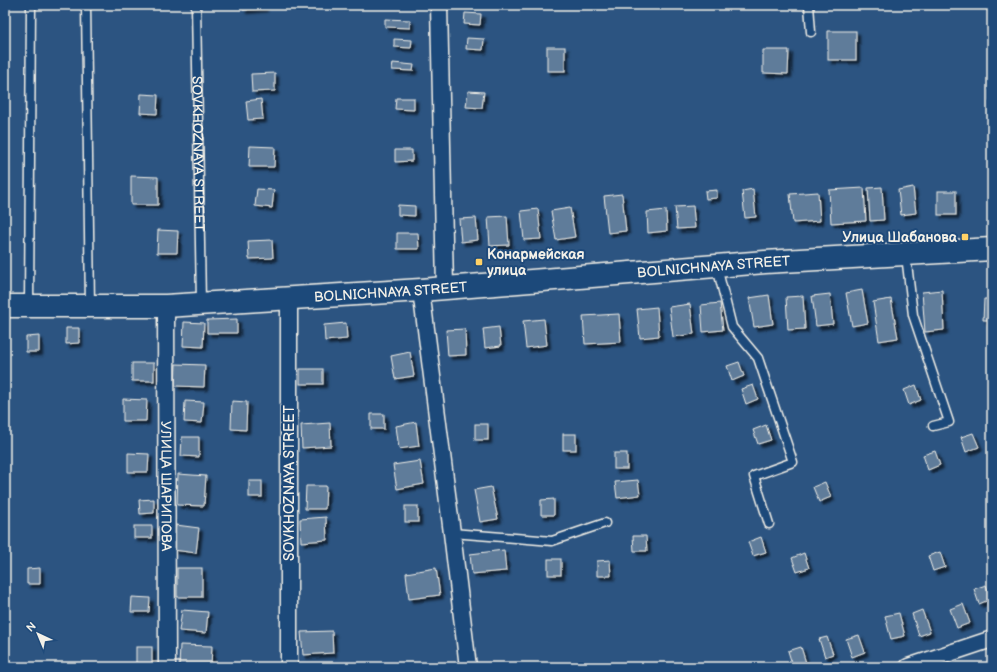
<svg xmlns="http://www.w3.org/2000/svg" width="997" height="672" viewBox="0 0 997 672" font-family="'Balsamiq Sans',sans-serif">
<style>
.building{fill:#5e7b9a;stroke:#f4f1e8;filter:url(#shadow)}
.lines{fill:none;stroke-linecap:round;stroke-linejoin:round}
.lane-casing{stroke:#f4f1e8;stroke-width:11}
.street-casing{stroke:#f4f1e8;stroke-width:19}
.secondary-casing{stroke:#f4f1e8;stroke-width:25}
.lane{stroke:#1f4a7a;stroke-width:8}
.street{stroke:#1f4a7a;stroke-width:16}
.secondary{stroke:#1f4a7a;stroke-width:22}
.poi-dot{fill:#ffd166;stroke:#1f4a7a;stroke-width:1.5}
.labels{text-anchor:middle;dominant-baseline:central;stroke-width:4;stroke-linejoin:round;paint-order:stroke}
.street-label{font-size:14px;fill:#f4f1e8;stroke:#1f4a7a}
.poi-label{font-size:14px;font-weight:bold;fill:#f4f1e8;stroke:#1f4a7a;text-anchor:end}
</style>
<defs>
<filter id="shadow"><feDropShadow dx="3.5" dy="3.5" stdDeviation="1" flood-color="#0009"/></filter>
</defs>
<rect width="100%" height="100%" fill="#2c5481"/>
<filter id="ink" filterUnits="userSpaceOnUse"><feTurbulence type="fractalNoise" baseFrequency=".025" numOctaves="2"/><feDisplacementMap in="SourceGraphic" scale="8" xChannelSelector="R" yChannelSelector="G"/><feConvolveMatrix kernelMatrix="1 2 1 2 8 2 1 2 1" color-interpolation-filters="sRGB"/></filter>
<g filter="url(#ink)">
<g class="building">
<path d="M243 5H264V8L243 10Z"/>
<path d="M465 13 481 14 480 25 464 24Z"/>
<path d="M385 19 410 20V28L385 27Z"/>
<rect x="988" y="26" width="4" height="13"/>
<rect x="828" y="31" width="28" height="29"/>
<path d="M467 38 484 39 483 50 466 49Z"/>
<path d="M394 39 412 40 411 48 394 47Z"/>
<rect x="547" y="47" width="18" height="24"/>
<path d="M763 50H789L788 74 763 73Z"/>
<path d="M393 63 414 65 413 71 392 70Z"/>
<path d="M275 73V91L252 92 251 74Z"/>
<rect x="990" y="81" width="2" height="19"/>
<path d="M468 91 484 92 482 108 466 107Z"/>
<path d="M141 94 158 95 157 114 140 113Z"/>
<path d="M396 98H414V110L395 109Z"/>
<path d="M261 99 263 119 248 120 246 101Z"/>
<path d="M250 146 275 147 274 167H249Z"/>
<path d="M395 150H412V161L395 162Z"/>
<path d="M131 176 158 177V205H131Z"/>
<path d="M882 187 884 220 870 221 868 188Z"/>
<path d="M913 187 916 213 901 215 898 190Z"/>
<path d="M864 188 866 221 831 223 829 190Z"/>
<path d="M257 189 274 190 272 208 255 206Z"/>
<path d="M753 189 756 217 745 218 742 191Z"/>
<path d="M717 190V198L706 199 705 191Z"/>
<rect x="938" y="191" width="18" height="24"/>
<path d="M818 192 820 221 793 223 790 194Z"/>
<path d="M622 194 626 231 608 233 604 196Z"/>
<path d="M398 205 415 206V216L398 215Z"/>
<path d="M693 206 695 228 677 229 675 207Z"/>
<path d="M570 208 575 237 556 240 551 211Z"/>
<path d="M538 209 541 239 524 240 521 211Z"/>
<path d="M666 210 667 231 648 233 647 212Z"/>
<path d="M507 216 509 245 490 246 488 217Z"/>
<path d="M476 218 478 240 461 242 459 219Z"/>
<path d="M158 230 178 231 177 253H157Z"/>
<path d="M397 233H418L419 249H397Z"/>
<path d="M272 240 273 258 249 259 248 241Z"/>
<path d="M862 290 868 323 852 326 846 293Z"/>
<path d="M942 290 944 330 925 332 922 292Z"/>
<path d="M830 294 833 324 816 326 812 296Z"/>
<path d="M769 295 773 324 754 327 749 298Z"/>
<path d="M803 296 805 329 788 330 786 297Z"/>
<path d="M891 299 898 338 879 341 873 302Z"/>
<path d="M984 299H992V320H983Z"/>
<path d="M720 303 723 330 703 332 701 305Z"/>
<path d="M690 304 694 334 673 337 669 307Z"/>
<path d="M657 307 659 336 640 338 637 309Z"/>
<path d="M619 314 621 342 585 344 583 316Z"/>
<path d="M237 319V333H207V320Z"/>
<path d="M544 319 547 345 526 348 523 321Z"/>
<path d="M184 322 204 323 203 347 183 346Z"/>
<path d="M346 323 347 339 325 341 324 325Z"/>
<path d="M499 327 501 346 485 348 483 329Z"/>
<path d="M66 328H79V343L66 344Z"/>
<path d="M465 329 466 355 448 356 446 330Z"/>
<path d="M39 336V352H26V337Z"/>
<path d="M410 352 414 376 395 379 391 356Z"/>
<path d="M739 362 744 376 732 381 727 366Z"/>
<rect x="132" y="363" width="22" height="18"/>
<path d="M176 364 205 365 204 387 175 386Z"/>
<rect x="300" y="369" width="23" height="15"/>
<path d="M753 385 758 399 746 404 741 389Z"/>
<path d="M916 385 921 400 909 405 904 390Z"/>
<path d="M123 399 147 400 146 421H123Z"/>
<path d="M185 401 204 402 202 423 184 422Z"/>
<path d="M232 401 247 402 246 430 231 429Z"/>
<rect x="371" y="414" width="13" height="15"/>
<path d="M416 422 419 446 399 449 396 426Z"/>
<path d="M330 423 331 446 302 448 301 425Z"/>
<rect x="475" y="424" width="13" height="16"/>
<path d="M766 425 771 440 758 444 753 430Z"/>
<path d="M973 433 979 447 966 452 961 437Z"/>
<rect x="563" y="434" width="13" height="16"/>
<path d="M182 437H199V457L181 456Z"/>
<path d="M935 451 940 465 928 470 923 455Z"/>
<path d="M128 453 149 454 148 472H128Z"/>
<rect x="614" y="453" width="13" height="16"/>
<path d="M420 461 424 484 397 489 393 465Z"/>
<path d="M178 474 206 476 204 506 177 505Z"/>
<path d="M638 480 640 495 617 498 615 482Z"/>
<rect x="249" y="481" width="13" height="16"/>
<path d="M825 482 831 497 819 502 813 487Z"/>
<path d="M306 486H326L325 509H305Z"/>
<path d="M491 487 498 519 480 522 474 490Z"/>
<path d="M154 499V513L140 514 139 500Z"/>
<path d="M554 499V515H541V500Z"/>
<rect x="405" y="506" width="13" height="16"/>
<path d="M326 517 327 540 301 542 300 519Z"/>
<path d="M176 525 199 528 196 553 173 550Z"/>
<rect x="134" y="526" width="18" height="12"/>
<path d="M633 536H646L647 551H634Z"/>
<path d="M761 537 766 552 753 556 748 542Z"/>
<path d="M504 550 506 571 472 574 470 554Z"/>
<path d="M940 552 945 567 933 571 928 556Z"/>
<path d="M804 553 809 568 797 572 792 558Z"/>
<rect x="548" y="559" width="13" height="16"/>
<path d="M610 560 611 576H597V561Z"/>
<path d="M40 568V584H27V569Z"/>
<rect x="177" y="568" width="25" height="29"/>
<path d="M436 568 440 595 409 599 406 573Z"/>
<path d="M986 585 991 599 979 604 974 589Z"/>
<path d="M132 597 150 598 149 612H131Z"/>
<path d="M963 604 970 623 957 628 950 609Z"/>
<path d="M182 610 208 612 206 633 179 631Z"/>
<path d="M922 610 930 632 919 636 912 614Z"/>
<path d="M899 613 905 636 891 639 885 616Z"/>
<path d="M332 631 333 653 303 655 301 632Z"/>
<path d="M859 635 865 652 852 657 846 639Z"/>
<path d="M827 637 833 654 825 657 819 639Z"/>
<path d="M180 645 212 646 211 667H179Z"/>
<rect x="136" y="647" width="16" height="17"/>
<path d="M801 647 807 666 793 667 788 651Z"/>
</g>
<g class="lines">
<defs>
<g id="lane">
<path d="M86 5 90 306"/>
<path id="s1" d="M196 5 201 303"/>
<path d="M809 5 811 32"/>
<path d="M906 255 913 315 949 422 933 426"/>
<path d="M717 267 732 327 758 358 793 462 754 476 769 524"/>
<path d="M29 306 31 5"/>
<path d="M452 533 552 541 605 523"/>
</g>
<g id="street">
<path d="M439 5 445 287"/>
<path d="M421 290 452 533 468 667"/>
<path d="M289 299V667"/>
<path id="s2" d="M166 306 167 667"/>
<path d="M908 667 992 639"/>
</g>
<g id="secondary">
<path id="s3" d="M5 306H166L421 290 765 262 992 249"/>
</g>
</defs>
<use href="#lane" class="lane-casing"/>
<use href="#street" class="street-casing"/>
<use href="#secondary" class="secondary-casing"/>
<use href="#lane" class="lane"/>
<use href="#street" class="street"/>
<use href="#secondary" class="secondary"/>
</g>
</g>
<g class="poi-dot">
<rect x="961" y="233" width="8" height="8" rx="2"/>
<rect x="475" y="258" width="8" height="8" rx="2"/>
</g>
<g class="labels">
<g class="street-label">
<text stroke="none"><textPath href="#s1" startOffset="149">SOVKHOZNAYA STREET</textPath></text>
<text stroke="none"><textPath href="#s3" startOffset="710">BOLNICHNAYA STREET</textPath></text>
<text stroke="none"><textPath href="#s3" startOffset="386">BOLNICHNAYA STREET</textPath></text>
<text transform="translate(289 483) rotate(-90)">SOVKHOZNAYA STREET</text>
<text stroke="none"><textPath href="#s2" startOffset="180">УЛИЦА ШАРИПОВА</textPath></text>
</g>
<g class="poi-label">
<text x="957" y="237">Улица Шабанова</text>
<text x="487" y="254" text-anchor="start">Конармейская<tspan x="487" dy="16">улица</tspan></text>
</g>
</g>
<rect width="997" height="672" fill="none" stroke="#1f4a7a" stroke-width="20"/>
<rect x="10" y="10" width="977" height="652" fill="none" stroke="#f4f1e8" stroke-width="1.5" filter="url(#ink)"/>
<g transform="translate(38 634) rotate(316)" stroke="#1f4a7a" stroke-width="3" paint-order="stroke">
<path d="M0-3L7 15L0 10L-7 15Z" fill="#f4f1e8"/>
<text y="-6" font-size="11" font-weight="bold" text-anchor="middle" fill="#f4f1e8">N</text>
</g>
</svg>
